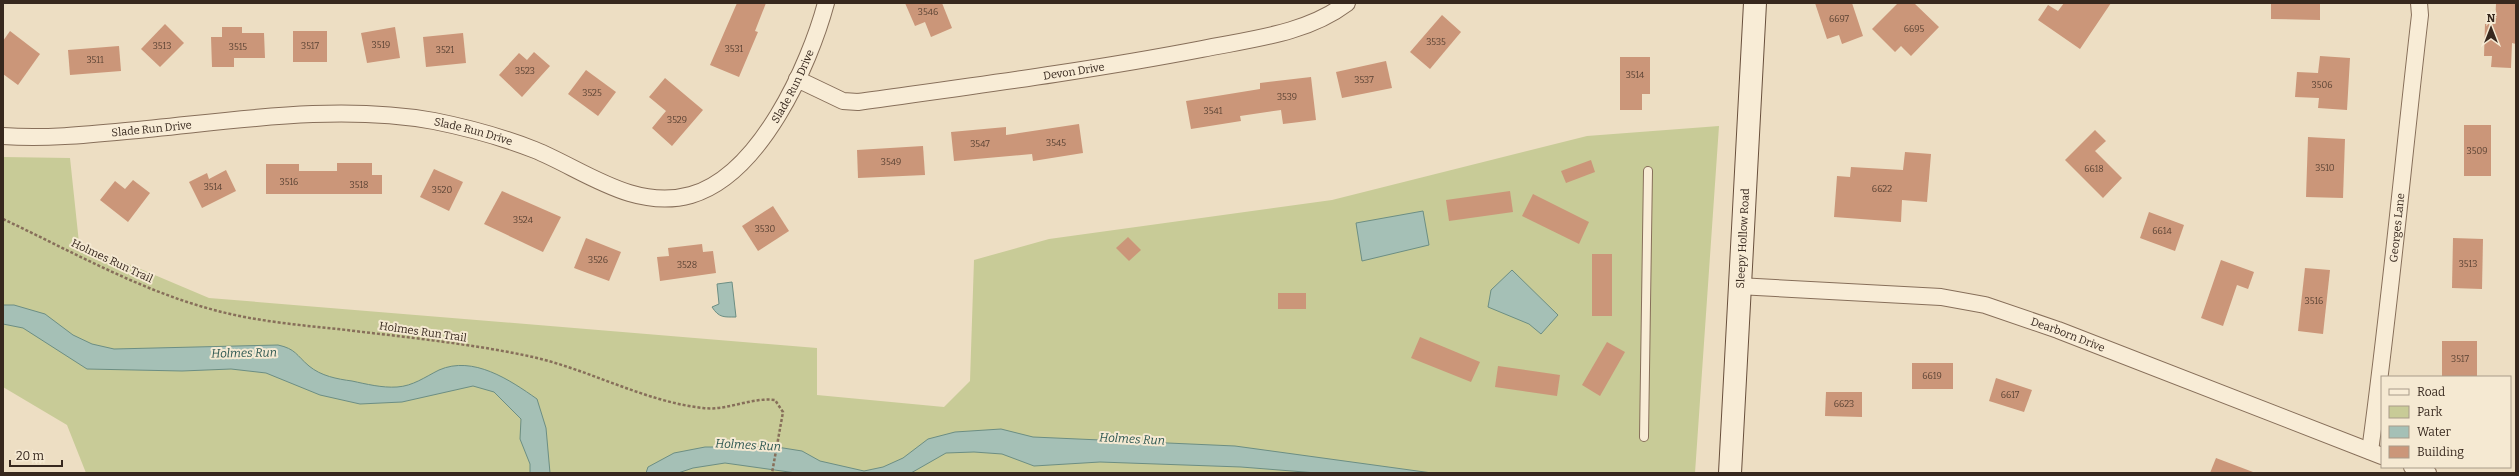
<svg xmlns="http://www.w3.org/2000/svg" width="2519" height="476" viewBox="0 0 2519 476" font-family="Bitter,serif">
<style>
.green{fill:#c8cb97}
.water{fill:#a5c0b6;stroke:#6c8e83}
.building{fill:#cb9679}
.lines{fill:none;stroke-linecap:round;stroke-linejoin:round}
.service-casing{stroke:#876f5a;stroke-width:10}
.minor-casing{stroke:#876f5a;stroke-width:18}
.secondary-casing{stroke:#69503d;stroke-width:24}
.path{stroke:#876f5a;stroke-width:2.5;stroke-dasharray:3 2;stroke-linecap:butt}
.service{stroke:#f8ecd6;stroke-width:8}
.minor{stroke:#f8ecd6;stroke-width:16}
.secondary{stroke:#f8ecd6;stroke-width:22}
.labels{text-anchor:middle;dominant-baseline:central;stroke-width:4;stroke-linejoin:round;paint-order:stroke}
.number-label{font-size:9px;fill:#5c4435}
.street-label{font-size:11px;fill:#37281e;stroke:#f5e9d2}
.water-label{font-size:12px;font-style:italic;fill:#2d5751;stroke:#f5e9d2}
</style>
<rect width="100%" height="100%" fill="#eddec3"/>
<path class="green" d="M1719 126 1695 473H86L67 425 3 387V157L70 158 79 243 209 298 817 348V395L944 407 970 381 974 260 1049 239 1332 200 1587 136Z"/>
<g class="water">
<path d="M1423 211 1429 245 1362 261 1356 223Z"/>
<path d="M1512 270 1558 315 1541 334 1529 324 1488 307 1491 290Z"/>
<path d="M732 282 736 317C724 317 719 318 712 307L719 304 717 284Z"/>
<path d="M3 305H14L45 314 73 335 92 344 114 349 278 345C296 349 296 355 309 366 321 376 337 379 352 381 366 384 382 388 397 387 413 386 425 377 439 370 473 355 510 380 537 399L546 428 550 473H530V464L520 439 521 419 494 392 473 386 402 402 360 404 320 395 266 373 231 369 182 371 87 369 23 328 3 324Z"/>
<path d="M1001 429 1033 437 1235 446 1432 473H1317L1241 467 1100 462 1034 466 1002 454 974 452 946 453 911 473H796L725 463 693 468 678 473H646L648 467 674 453 705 447H777L802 451 820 461 864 471 883 467 903 458 928 439 955 432Z"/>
</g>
<g class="building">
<path d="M737 3H766L755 31 758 32 739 77 710 65Z"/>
<path d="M905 3H942L952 28 931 37 925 22 915 26Z"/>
<path d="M1815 3H1852L1863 36 1842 44 1839 35 1827 39Z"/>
<path d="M1898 3H1914L1939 27 1911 56 1901 46 1895 52 1872 29Z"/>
<path d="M2064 3H2111L2080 49 2038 20 2048 5 2058 11Z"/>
<path d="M2271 3H2320V20L2271 19Z"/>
<path d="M2496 4H2516V44L2512 43 2511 68 2491 67 2492 56H2484L2485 24H2495Z"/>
<path d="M1442 15 1461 32 1430 69 1410 52Z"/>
<path d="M165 24 184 43 160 67 141 49Z"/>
<path d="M222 27H242V33H264L265 58H234V67H212L211 37H222Z"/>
<path d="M395 27 400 58 367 63 361 33Z"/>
<path d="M10 31 40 54 18 85 3 74V41Z"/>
<rect x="293" y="31" width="34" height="31"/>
<path d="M463 33 466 63 426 67 423 37Z"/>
<path d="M119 46 121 71 70 75 68 50Z"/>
<path d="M534 52 550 66 522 97 499 75 519 53 527 60Z"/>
<path d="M2320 56 2350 58 2347 110 2318 108 2319 98 2295 97 2297 72 2318 73Z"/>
<path d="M1620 57H1650V94H1642V110H1620Z"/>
<path d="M1386 61 1392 88 1342 98 1336 72Z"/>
<path d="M586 70 616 92 598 116 568 94Z"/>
<path d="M1311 77 1316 120 1283 124 1281 110 1240 116 1241 121 1191 129 1186 101 1260 89V83Z"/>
<path d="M665 78 703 110 672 146 652 128 666 111 649 97Z"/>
<path d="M1079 124 1083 153 1033 161 1032 154 954 161 951 132 1006 127V135Z"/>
<rect x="2464" y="125" width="27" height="51"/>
<path d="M2095 130 2106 141 2095 151 2122 178 2103 198 2065 160Z"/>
<path d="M2308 137 2345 139 2343 198 2306 197Z"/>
<path d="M923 146 925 175 858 178 857 150Z"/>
<path d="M1905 152 1931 154 1927 202 1902 200 1901 222 1834 217 1837 176 1850 177 1851 167 1903 170Z"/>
<path d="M1591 160 1595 172 1566 183 1561 171Z"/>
<path d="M337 163H372V175H382V194H266V164H299V171H337Z"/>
<path d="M434 169 463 182 449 211 420 197Z"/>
<path d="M226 170 236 191 202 208 189 182 207 173 209 179Z"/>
<path d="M133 180 150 193 128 222 100 200 115 181 125 189Z"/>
<path d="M502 191 561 217 543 252 484 224Z"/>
<path d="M1510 191 1513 212 1449 221 1446 200Z"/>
<path d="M1533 194 1589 222 1579 244 1522 216Z"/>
<path d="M773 206 789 231 758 251 742 226Z"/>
<path d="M2149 212 2184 225 2175 251 2140 238Z"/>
<path d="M1128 237 1141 250 1129 261 1116 248Z"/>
<path d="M586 238 621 252 609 281 574 268Z"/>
<path d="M2453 238 2483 239 2482 289 2452 288Z"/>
<path d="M702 244 703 252 713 251 716 273 660 281 657 257 669 256 668 248Z"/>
<rect x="1592" y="254" width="20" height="62"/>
<path d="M2221 260 2254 272 2248 289 2237 285 2223 326 2201 318Z"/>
<path d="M2305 268 2330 270 2323 334 2298 331Z"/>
<rect x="1278" y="293" width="28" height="16"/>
<path d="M1420 337 1480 362 1471 382 1411 358Z"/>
<rect x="2442" y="341" width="35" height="36"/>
<path d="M1607 342 1625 352 1600 396 1582 385Z"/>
<rect x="1912" y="363" width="41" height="26"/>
<path d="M1498 366 1560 375 1557 396 1495 387Z"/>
<path d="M1996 378 2032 390 2024 412 1989 401Z"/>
<path d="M1826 392H1862V417L1825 416Z"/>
<path d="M2216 458 2253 472V473H2210Z"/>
</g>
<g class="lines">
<defs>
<path id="service" d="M1644 437 1648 171"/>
<g id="minor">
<path id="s1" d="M797 79 843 101 858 102C972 86 1088 71 1202 49 1251 39 1306 34 1347 3"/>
<path id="s2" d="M3 136C44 139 85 135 126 131 228 122 333 103 434 121 469 128 502 137 535 150 584 170 634 211 691 195 760 175 809 66 826 3"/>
<path id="s3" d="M1738 286 1941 297 1985 305 2058 330 2382 456"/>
<path id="s4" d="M2370 451C2390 306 2403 161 2420 15L2419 3"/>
<path d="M2412 467 2428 473"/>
</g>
<g id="secondary">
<path id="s5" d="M1730 473 1755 3"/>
</g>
</defs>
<use href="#service" class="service-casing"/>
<use href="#minor" class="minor-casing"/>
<use href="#secondary" class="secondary-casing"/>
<path class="path" d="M3 219C73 252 143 292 218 311 256 321 298 325 338 329 403 337 469 343 533 357 590 370 646 402 703 408 727 411 751 397 775 400L783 412 772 473"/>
<use href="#service" class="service"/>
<use href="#minor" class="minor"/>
<use href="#secondary" class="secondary"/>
</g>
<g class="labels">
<g class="number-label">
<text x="928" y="12">3546</text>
<text x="1839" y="19">6697</text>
<text x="1914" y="29">6695</text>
<text x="1436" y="42">3535</text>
<text x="381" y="45">3519</text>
<text x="162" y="46">3513</text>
<text x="310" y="46">3517</text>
<text x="238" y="47">3515</text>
<text x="734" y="49">3531</text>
<text x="445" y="50">3521</text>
<text x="95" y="60">3511</text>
<text x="525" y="71">3523</text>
<text x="1635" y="75">3514</text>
<text x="1364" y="80">3537</text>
<text x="2322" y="85">3506</text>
<text x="592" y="93">3525</text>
<text x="1287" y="97">3539</text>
<text x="1213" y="111">3541</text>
<text x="677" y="120">3529</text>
<text x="1056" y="143">3545</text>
<text x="980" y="144">3547</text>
<text x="2477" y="151">3509</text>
<text x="891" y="162">3549</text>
<text x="2325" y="168">3510</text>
<text x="2094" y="169">6618</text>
<text x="289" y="182">3516</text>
<text x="359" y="185">3518</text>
<text x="213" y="187">3514</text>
<text x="1882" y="189">6622</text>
<text x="442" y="190">3520</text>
<text x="523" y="220">3524</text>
<text x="765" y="229">3530</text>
<text x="2162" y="231">6614</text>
<text x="598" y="260">3526</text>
<text x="2468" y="264">3513</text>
<text x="687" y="265">3528</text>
<text x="2314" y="301">3516</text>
<text x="2460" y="359">3517</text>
<text x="1932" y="376">6619</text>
<text x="2010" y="395">6617</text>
<text x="1844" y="404">6623</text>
</g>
<g class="street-label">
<text stroke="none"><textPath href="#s1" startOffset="284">Devon Drive</textPath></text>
<text stroke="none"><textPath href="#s2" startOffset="857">Slade Run Drive</textPath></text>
<text stroke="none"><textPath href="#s2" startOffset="149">Slade Run Drive</textPath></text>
<text stroke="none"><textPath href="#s2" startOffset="473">Slade Run Drive</textPath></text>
<text stroke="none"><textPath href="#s4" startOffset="225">Georges Lane</textPath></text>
<text stroke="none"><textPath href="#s5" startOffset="235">Sleepy Hollow Road</textPath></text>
<text transform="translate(112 261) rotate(25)">Holmes Run Trail</text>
<text transform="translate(423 332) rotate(8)">Holmes Run Trail</text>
<text stroke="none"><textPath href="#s3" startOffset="336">Dearborn Drive</textPath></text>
</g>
<g class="water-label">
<text transform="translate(244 353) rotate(-1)">Holmes Run</text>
<text transform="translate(1132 439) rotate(3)">Holmes Run</text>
<text transform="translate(748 445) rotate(3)">Holmes Run</text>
</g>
</g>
<rect width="2519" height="476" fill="none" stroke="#37281e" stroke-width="8"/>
<rect x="2381" y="376" width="130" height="92" fill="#f5e9d2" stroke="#a99c8a"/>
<rect x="2389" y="389" width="20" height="6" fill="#f8ecd6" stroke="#a99c8a"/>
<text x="2417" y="396" font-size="12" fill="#37281e">Road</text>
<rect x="2389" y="406" width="20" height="12" fill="#c8cb97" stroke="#a99c8a"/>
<text x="2417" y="416" font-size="12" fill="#37281e">Park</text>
<rect x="2389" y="426" width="20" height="12" fill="#a5c0b6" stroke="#a99c8a"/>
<text x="2417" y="436" font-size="12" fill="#37281e">Water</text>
<rect x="2389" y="446" width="20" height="12" fill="#cb9679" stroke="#a99c8a"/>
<text x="2417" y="456" font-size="12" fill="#37281e">Building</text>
<g transform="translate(2491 28)" stroke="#f5e9d2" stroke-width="3" paint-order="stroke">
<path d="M0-3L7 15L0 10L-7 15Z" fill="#37281e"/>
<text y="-6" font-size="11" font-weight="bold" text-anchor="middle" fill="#37281e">N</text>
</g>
<path d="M10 460v6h52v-6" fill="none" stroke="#37281e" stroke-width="2"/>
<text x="16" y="460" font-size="12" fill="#37281e" stroke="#f5e9d2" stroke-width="3" paint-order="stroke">20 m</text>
</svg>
